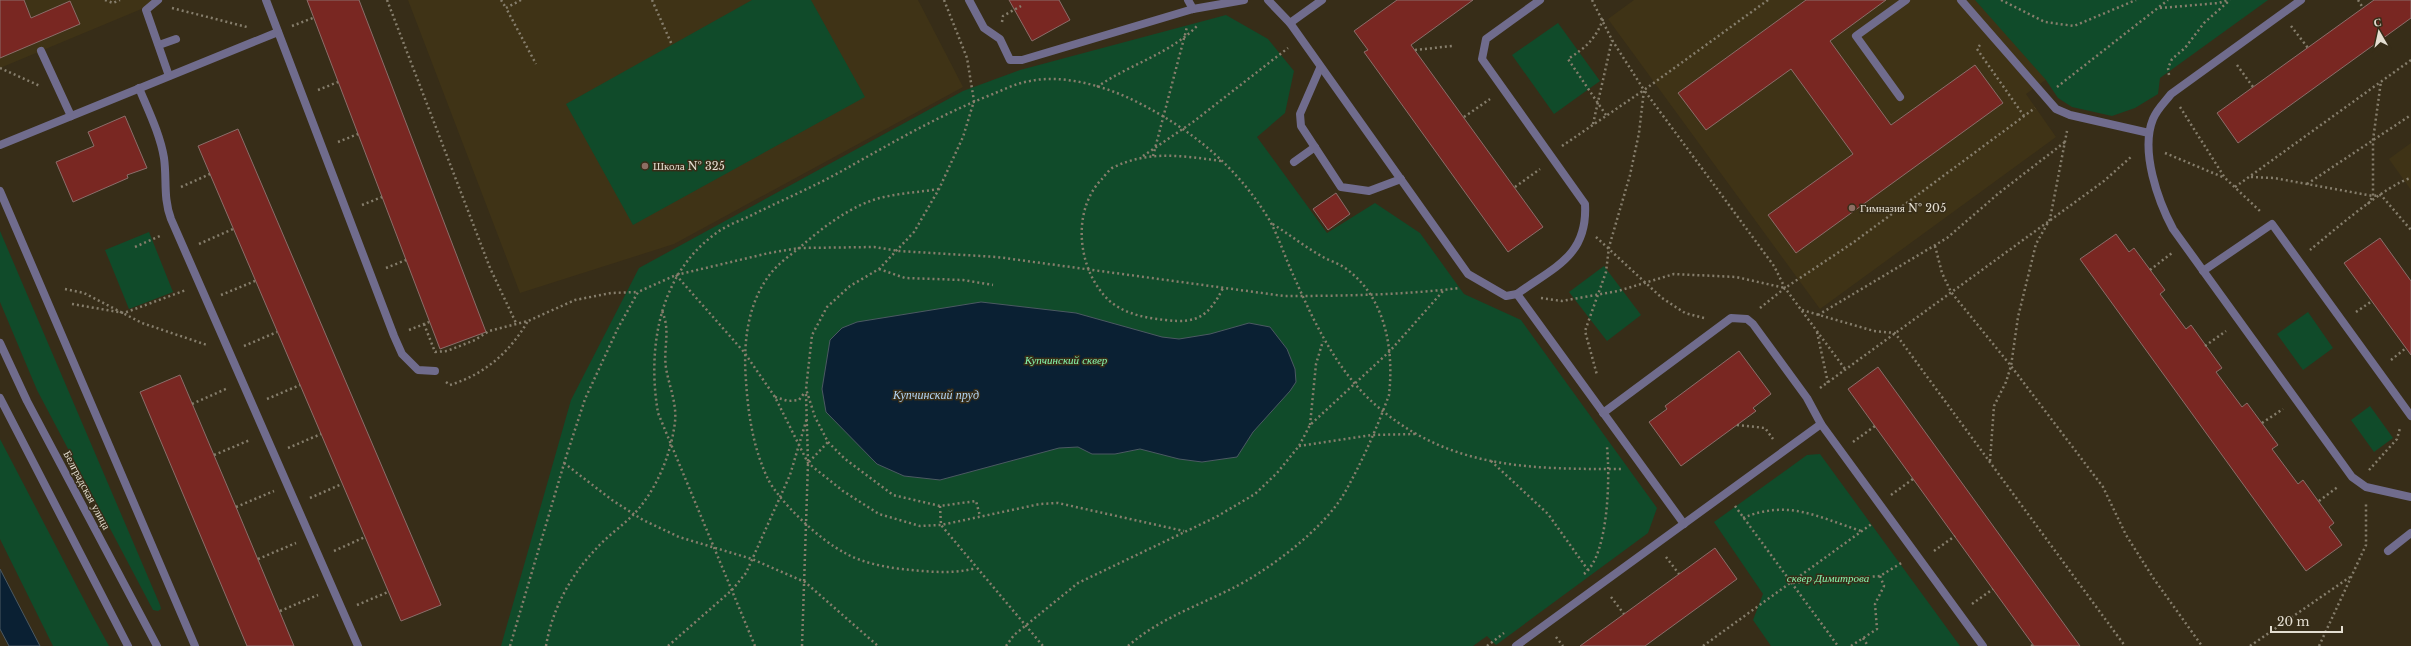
<svg xmlns="http://www.w3.org/2000/svg" width="2411" height="646" viewBox="0 0 2411 646" font-family="'Libre Baskerville',serif">
<style>
.built{fill:#3f3316}
.green{fill:#104b2a}
.water{fill:#0a2033;stroke:#4b5962}
.building{fill:#792722;stroke:#8b6e6a}
.lines{fill:none;stroke-linecap:round;stroke-linejoin:round}
.path{stroke:#867e6c;stroke-width:2.5;stroke-dasharray:2 3;stroke-linecap:butt}
.service{stroke:#706c8d;stroke-width:8}
.minor{stroke:#706c8d;stroke-width:8}
.tertiary{stroke:#706c8d;stroke-width:8}
.education-dot{fill:#8d6e63;stroke:#372d18;stroke-width:1.5}
.labels{text-anchor:middle;dominant-baseline:central;stroke-width:3;stroke-linejoin:round;paint-order:stroke}
.poi-label{font-size:11px;fill:#e4ded1;stroke:#372d18;text-anchor:start}
.park-label{font-size:11px;font-style:italic;fill:#86f6ae;stroke:#372d18}
.street-label{font-size:11px;fill:#e4ded1;stroke:#372d18}
.water-label{font-size:12px;font-style:italic;fill:#b2d5f5;stroke:#372d18}
</style>
<rect width="100%" height="100%" fill="#372d18"/>
<g class="built">
<path d="M0 0H163L0 68Z"/>
<path d="M408 0H918L963 87 674 244 520 293Z"/>
<path d="M1634 0H2147L2124 23 2026 94 2056 137 1820 309 1608 19Z"/>
<path d="M2411 143V190L2389 159Z"/>
</g>
<g class="green">
<path d="M752 0H811L865 97 633 225 566 104Z"/>
<path d="M1975 0H2268L2160 78 2158 94 2135 108 2112 116 2072 107 2058 98 2046 80Z"/>
<path d="M1226 15 1268 39 1294 71 1285 113 1257 137 1327 233 1375 203 1420 233 1464 294 1521 320 1657 508 1648 533 1496 645 1487 636 1473 646H501L571 400 639 268 963 91 1020 70Z"/>
<path d="M1558 23 1600 81 1554 114 1512 55Z"/>
<path d="M0 231 160 605 161 609 158 611 153 610 37 390 0 302Z"/>
<path d="M149 232 173 292 129 309 105 250Z"/>
<path d="M1604 266 1641 315 1607 341 1569 292Z"/>
<path d="M2308 312 2333 348 2303 370 2277 334Z"/>
<path d="M2370 406 2393 438 2374 452 2351 420Z"/>
<path d="M0 439 93 617 109 646H53L0 539Z"/>
<path d="M1820 454 1960 646H1771L1753 620 1763 594 1714 522 1807 455Z"/>
</g>
<g class="water">
<path d="M981 302 1076 313 1162 337 1179 339 1210 334 1249 323 1270 327 1287 349 1295 369 1296 382 1290 391 1253 432 1237 457 1202 462 1179 459 1140 449 1115 454H1092L1078 447 1059 448 940 480 904 476 877 464 826 412 822 389 830 340 842 328 857 322Z"/>
<path d="M0 569 40 646H9L0 629Z"/>
</g>
<g class="building">
<path d="M0 0H24L31 18 70 1 80 24 0 58Z"/>
<path d="M307 0H359L486 332 440 349Z"/>
<path d="M1009 0H1059L1070 20 1032 41Z"/>
<path d="M1397 0H1473L1411 45 1543 227 1508 252 1364 52 1368 50 1354 31Z"/>
<path d="M1806 0H1886L1830 41 1891 125 1975 65 2003 103 1796 253 1768 215 1853 154 1791 69 1706 130 1678 93Z"/>
<path d="M2374 0H2411V18L2238 143 2217 113Z"/>
<path d="M125 116 147 168 127 175 128 178 73 202 56 162 94 146 88 132Z"/>
<path d="M238 129 441 605 401 621 198 146Z"/>
<path d="M1336 193 1350 214 1328 230 1313 209Z"/>
<path d="M2116 234 2129 252 2134 248 2165 290 2160 294 2186 329 2191 325 2222 368 2216 372 2242 407 2247 403 2278 445 2272 449 2298 484 2303 480 2334 523 2329 527 2342 545 2306 571 2080 259Z"/>
<path d="M2380 238 2411 281V355L2344 263Z"/>
<path d="M1739 351 1771 394 1753 408 1756 411 1681 466 1649 422 1667 409 1665 406Z"/>
<path d="M1878 367 2080 646H2034L1848 389Z"/>
<path d="M180 375 236 507 294 646H247L140 392Z"/>
<path d="M1715 548 1737 579 1645 646H1580Z"/>
</g>
<g class="lines">
<g class="path">
<path d="M105 0 113 3 120 0"/>
<path d="M387 0 490 268 516 323"/>
<path d="M501 0 506 8"/>
<path d="M521 0 506 8 536 64"/>
<path d="M652 0 672 45"/>
<path d="M944 0 967 58 974 101 963 137 939 189 914 232 879 269 850 286 827 307 812 335 806 389 815 417 828 442 845 459 893 495 940 506 976 501 980 516"/>
<path d="M1592 0 1612 40 1644 90 1639 133 1630 175 1609 247 1606 272 1585 331 1597 375"/>
<path d="M1768 0 1644 90 1774 266 1785 288 1845 369"/>
<path d="M2001 0 2045 22 2074 26 2136 0"/>
<path d="M2358 0 2363 8"/>
<path d="M172 8 247 27"/>
<path d="M2160 8 2219 3 2227 0"/>
<path d="M1603 19C1596 39 1585 48 1568 59L1606 115"/>
<path d="M1002 22 1003 16 1021 6"/>
<path d="M292 26 313 18"/>
<path d="M2291 26 2308 48"/>
<path d="M1980 45 1977 49 2024 116"/>
<path d="M1415 50 1452 46"/>
<path d="M2237 65 2253 87"/>
<path d="M0 68 40 86"/>
<path d="M2169 75 2168 68 2172 59 2185 48 2204 23 2230 0"/>
<path d="M1097 87C1130 64 1170 54 1198 25"/>
<path d="M2057 87 2168 0"/>
<path d="M318 90 338 82"/>
<path d="M2180 107 2225 178 2261 212"/>
<path d="M1464 117 1490 99"/>
<path d="M1593 124 1612 40"/>
<path d="M338 142 358 134"/>
<path d="M1562 146 1644 90"/>
<path d="M2165 153 2225 178"/>
<path d="M1143 156 1193 122 1288 48"/>
<path d="M1153 156 1187 27"/>
<path d="M1221 161C1184 156 1150 150 1114 167 1109 169 1105 176 1101 180 1073 210 1077 263 1103 294 1118 313 1144 318 1166 320 1197 324 1209 316 1223 288"/>
<path d="M2251 177 2274 178 2373 196 2381 195 2411 230"/>
<path d="M2307 184 2411 115"/>
<path d="M181 187 210 174"/>
<path d="M1515 187 1540 169"/>
<path d="M2235 187 2411 60"/>
<path d="M939 189C920 192 902 193 884 197 852 204 822 228 798 249 789 256 778 264 771 273 747 303 743 344 746 381 748 413 753 447 767 477 778 501 821 541 845 553 864 564 890 568 911 570 933 572 954 574 976 568"/>
<path d="M2368 204 2373 196V140L2381 81"/>
<path d="M362 205 382 197"/>
<path d="M1596 237 1662 298 1685 313 1704 318"/>
<path d="M199 244 233 229"/>
<path d="M1935 246 1942 273 1951 292 2011 366 2103 487 2126 535 2154 579 2202 646"/>
<path d="M135 247 160 236"/>
<path d="M2310 250C2332 232 2387 184 2411 178"/>
<path d="M386 268 406 260"/>
<path d="M879 269 905 278 963 280 993 285"/>
<path d="M2150 270 2172 253"/>
<path d="M676 275 744 352 775 397 808 463 843 491 879 514 920 526 941 525 1040 504 1058 503 1184 531"/>
<path d="M65 289 84 293 142 323 207 345"/>
<path d="M221 295 255 281"/>
<path d="M1541 298 1562 301 1618 291 1674 274 1736 277 1785 288"/>
<path d="M72 304 124 313 186 290"/>
<path d="M1760 308 1785 288 1854 242 2035 108"/>
<path d="M1802 310 1874 331 1895 333 2125 646"/>
<path d="M2356 312 2372 301"/>
<path d="M1818 315 1947 238 1999 193 2065 142"/>
<path d="M424 324 435 352 447 351 475 340 489 331 528 321 575 300 611 293 637 292"/>
<path d="M409 330 429 322"/>
<path d="M1817 332 1828 383"/>
<path d="M244 346 277 332"/>
<path d="M2205 346 2226 331"/>
<path d="M2391 360 2406 348"/>
<path d="M446 382 450 385C485 374 509 353 528 321"/>
<path d="M1820 388 2104 181 2132 156"/>
<path d="M775 397 788 401 799 400 805 392"/>
<path d="M267 399 300 385"/>
<path d="M192 404 228 388"/>
<path d="M2262 423 2283 409"/>
<path d="M1310 425 1316 364 1323 341"/>
<path d="M1737 425 1765 428 1773 439"/>
<path d="M1853 442 1875 426"/>
<path d="M1299 446 1372 435 1415 434"/>
<path d="M288 448 321 434"/>
<path d="M214 455 250 440"/>
<path d="M1491 461 1548 514 1588 570"/>
<path d="M1990 461 1994 406 2006 382 2011 366 2018 317 2036 244 2050 219 2067 131"/>
<path d="M809 462 828 442"/>
<path d="M564 463 612 500 643 520 679 537 752 559 805 582 878 646"/>
<path d="M2369 470 2397 439 2400 428"/>
<path d="M1891 495 1913 479"/>
<path d="M310 498 342 484"/>
<path d="M2319 501 2339 486"/>
<path d="M940 506 941 525 1043 646"/>
<path d="M1735 506 1838 646"/>
<path d="M236 507 274 491"/>
<path d="M1743 518C1788 499 1818 517 1861 531"/>
<path d="M334 551 365 537"/>
<path d="M1934 551 1955 536"/>
<path d="M1666 557 1679 574"/>
<path d="M258 559 296 543"/>
<path d="M1584 574C1609 555 1610 476 1607 447"/>
<path d="M1793 583 1880 576 1903 562"/>
<path d="M1611 597 1624 614"/>
<path d="M1972 604 1993 589"/>
<path d="M357 605 388 592"/>
<path d="M280 611 318 595"/>
<path d="M1556 637 1563 646"/>
<path d="M1863 638 1868 646"/>
<path d="M510 646 566 457 585 399 618 328 638 292 676 275 769 253 799 248 874 247 899 251 997 257 1284 296C1342 296 1402 295 1460 288"/>
<path d="M546 646C552 610 570 576 595 550 606 537 621 527 633 515 656 491 671 455 675 422 677 403 669 386 666 368 663 348 671 331 662 311"/>
<path d="M668 646 732 590 746 573 790 475 807 418"/>
<path d="M755 646 658 413C647 348 659 275 715 234 725 226 739 221 750 216 780 201 811 188 840 172 890 144 939 115 993 94 1005 89 1017 83 1030 81 1063 74 1104 86 1133 100 1190 128 1237 166 1270 221 1278 236 1284 254 1291 270 1314 322 1338 376 1384 412 1456 470 1536 469 1623 469"/>
<path d="M802 646 808 463 806 394"/>
<path d="M1006 646 1014 635 1078 583 1216 517 1255 494 1277 473 1299 446 1310 425 1390 351 1444 290"/>
<path d="M1128 646C1159 619 1195 607 1231 589 1268 571 1325 528 1345 492 1362 462 1377 428 1389 395 1394 350 1386 297 1345 268 1338 263 1330 261 1323 257 1305 247 1289 234 1271 223"/>
<path d="M1487 646 1504 633"/>
<path d="M1703 646 1873 523"/>
<path d="M1851 646 1877 629 1875 604 1884 586 1880 576"/>
<path d="M2031 646 2033 645"/>
<path d="M2250 646 2350 577"/>
<path d="M2319 646 2366 545V503"/>
</g>
<g class="service">
<path d="M158 0 146 10 169 76"/>
<path d="M266 0 394 336 402 354 418 370 435 371"/>
<path d="M969 0 984 28 1000 39 1010 60H1022L1193 9 1244 0"/>
<path d="M1188 0 1193 9"/>
<path d="M1268 0 1290 23 1468 274 1506 296 1517 294C1554 267 1588 256 1585 204L1482 59 1486 39 1540 0"/>
<path d="M1961 0 2056 109 2070 115 2149 133"/>
<path d="M2301 0 2171 94C2165 102 2157 109 2153 119 2140 151 2158 201 2173 229L2352 477 2366 487 2411 497"/>
<path d="M1290 23 1322 0"/>
<path d="M159 45 176 39"/>
<path d="M41 51 71 116"/>
<path d="M1320 68 1300 114 1301 126 1341 187 1369 191 1401 179"/>
<path d="M139 88C148 110 160 134 164 158 167 179 163 198 171 219L358 646"/>
<path d="M1900 97 1856 36 1906 0"/>
<path d="M0 145 278 32"/>
<path d="M1294 162 1315 147"/>
<path d="M2203 271 2272 224 2411 416"/>
<path d="M1517 294 1684 524"/>
<path d="M1603 413 1731 318 1747 319 1753 324 1807 398 1821 424 1983 646"/>
<path d="M2388 551 2411 533"/>
<path d="M1516 646 1821 424"/>
</g>
<path class="minor" d="M0 191 195 646"/>
<g class="tertiary">
<path d="M0 343 27 401 157 646"/>
<path d="M0 398 128 646"/>
</g>
</g>
<g class="education-dot">
<circle cx="645" cy="166" r="4"/>
<circle cx="1852" cy="208" r="4"/>
</g>
<g class="labels">
<g class="poi-label">
<text x="653" y="166">Школа № 325</text>
<text x="1860" y="208">Гимназия № 205</text>
</g>
<g class="park-label">
<text x="1066" y="360">Купчинский сквер</text>
<text x="1828" y="578">сквер Димитрова</text>
</g>
<g class="street-label">
<text transform="translate(87 490) rotate(62)">Белградская улица</text>
</g>
<g class="water-label">
<text x="936" y="394">Купчинский пруд</text>
</g>
</g>
<g transform="translate(2379 32) rotate(351)" stroke="#372d18" stroke-width="3" paint-order="stroke">
<path d="M0-3L7 15L0 10L-7 15Z" fill="#e4ded1"/>
<text y="-6" font-size="11" font-weight="bold" text-anchor="middle" fill="#e4ded1">С</text>
</g>
<path d="M2271 626v6h71v-6" fill="none" stroke="#e4ded1" stroke-width="2"/>
<text x="2277" y="626" font-size="12" fill="#e4ded1" stroke="#372d18" stroke-width="3" paint-order="stroke">20 m</text>
</svg>
